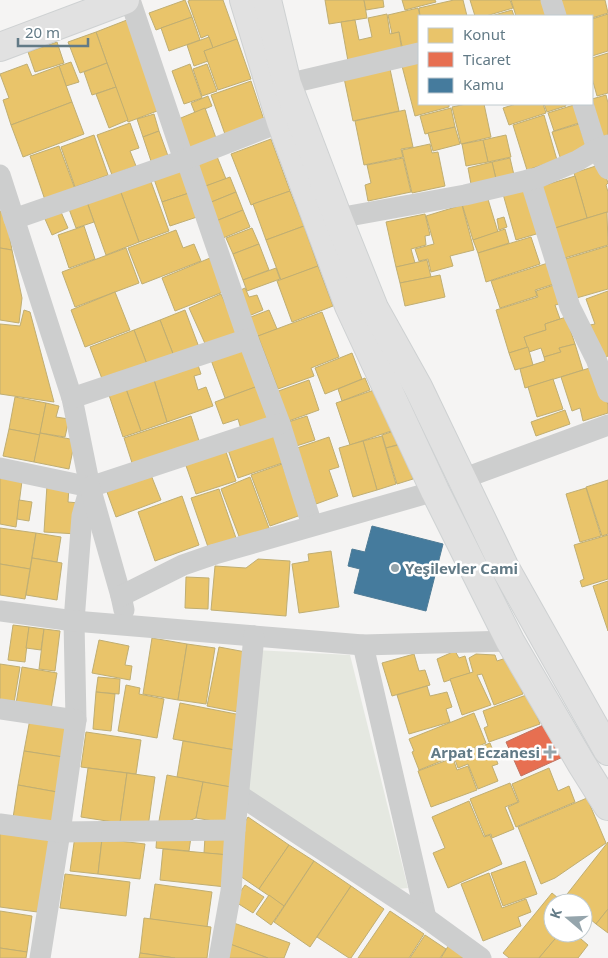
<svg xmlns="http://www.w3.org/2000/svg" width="608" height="958" viewBox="0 0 608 958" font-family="'Noto Sans',sans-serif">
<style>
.green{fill:#e5e8e1}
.homes{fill:#e9c46a;stroke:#c0ae72}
.shops{fill:#e76f51;stroke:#bf7261}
.public{fill:#457b9d;stroke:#4e7b96}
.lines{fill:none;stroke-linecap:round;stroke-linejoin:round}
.secondary-casing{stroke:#ced1d2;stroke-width:30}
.street{stroke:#cdcece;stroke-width:21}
.secondary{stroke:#e1e1e1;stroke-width:28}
.poi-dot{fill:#95a5ac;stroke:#fff;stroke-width:2}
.labels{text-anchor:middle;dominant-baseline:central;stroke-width:5;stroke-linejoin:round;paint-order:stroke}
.poi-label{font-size:15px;font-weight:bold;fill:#627a86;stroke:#fff;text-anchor:start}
</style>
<rect width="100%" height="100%" fill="#f5f4f3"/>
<path class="green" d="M255 650 350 655 408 888 396 889 242 788Z"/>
<g class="homes">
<path d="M185 0 192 17 156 30 149 13Z"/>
<path d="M191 0H223L237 39 213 48 208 35 201 38 188 1Z"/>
<path d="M325 0H364L367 18 329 24Z"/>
<path d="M364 0H383L384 7 366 10Z"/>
<path d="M402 0H435L436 2 405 10Z"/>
<path d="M454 0H463L467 16H420L419 8Z"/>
<path d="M470 0H510L513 8 486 16H475Z"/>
<path d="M511 0H548L552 14 544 16H516Z"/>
<path d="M552 0H605L608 13 592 18V16H557Z"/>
<path d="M418 8 420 16 419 47 403 51 399 32 392 34 388 15Z"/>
<path d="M512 10 514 16H491Z"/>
<path d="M387 14 390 34 399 32 402 51 348 61 341 22 355 20 359 40 372 37 368 18Z"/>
<path d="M608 14V51L592 56V19Z"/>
<path d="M192 17 200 40 169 51 161 28Z"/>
<path d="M132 18 165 108 128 122 96 32Z"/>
<path d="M96 32 107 63 80 73 68 42Z"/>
<path d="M209 37 213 48 204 51 208 61 194 66 187 45Z"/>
<path d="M237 39 251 79 218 90 204 51Z"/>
<path d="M57 42 64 63 35 72 28 52Z"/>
<path d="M608 53V93L597 96 592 78V58Z"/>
<path d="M71 62 79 82 66 86 59 66Z"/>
<path d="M419 62V104H449V107L415 116 402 66Z"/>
<path d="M107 63 116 87 92 95 84 72Z"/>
<path d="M27 64 32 76 59 66 72 102 11 125 3 100 9 98 0 74Z"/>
<path d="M190 64 202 98 184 104 172 71Z"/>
<path d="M207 64 217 91 202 96 193 69Z"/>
<path d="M390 69 399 111 353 121 344 78Z"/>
<path d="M251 81 265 123 226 137 211 95Z"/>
<path d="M116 87 128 120 109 128 96 94Z"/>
<path d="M606 95 608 103V135L598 138 592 99Z"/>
<path d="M208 96 212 106 195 113 191 103Z"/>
<path d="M72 102 84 134 23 157 11 125Z"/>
<path d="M466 104H484L491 137 461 144 452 107Z"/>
<path d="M516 104H543L546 113 509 125 503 108Z"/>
<path d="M544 104H565L566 106 547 112Z"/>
<path d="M577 104 585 121 554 131 548 113Z"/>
<path d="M205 108 216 138 187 149 176 120Z"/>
<path d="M451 108 455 127 425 134 420 116Z"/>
<path d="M405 110 413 147 401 149 403 157 364 165 355 121Z"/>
<path d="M154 114 159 131 143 137 137 119Z"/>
<path d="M544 115 557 160 527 170 513 125Z"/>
<path d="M130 123 139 148 130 151 136 166 112 175 97 135Z"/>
<path d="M579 124 588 152 561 160 552 132Z"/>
<path d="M455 127 460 144 433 151 428 133Z"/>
<path d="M159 131 168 156 151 161 143 137Z"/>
<path d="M94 135 108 175 75 187 61 147Z"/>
<path d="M506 135 511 157 488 162 483 140Z"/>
<path d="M271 139 290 191 251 205 231 154Z"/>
<path d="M483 140 488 162 466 166 462 144Z"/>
<path d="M430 144 432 153 438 152 445 186 412 193 402 150Z"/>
<path d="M59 146 75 189 45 200 30 156Z"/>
<path d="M216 154 226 179 203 187 194 163Z"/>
<path d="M403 158 411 192 368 201 365 185 371 183 367 165Z"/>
<path d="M510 158 514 175 496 179 492 162Z"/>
<path d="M492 162 496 179 471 184 468 168Z"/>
<path d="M602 164 608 183 606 185 608 192V212L587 218 574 173Z"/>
<path d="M184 169 192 192 162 202 154 179Z"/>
<path d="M575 176 587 218 552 229 539 187Z"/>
<path d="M230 177 236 192 209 203 203 187Z"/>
<path d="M150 179 169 231 139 242 120 190Z"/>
<path d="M530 186 543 232 516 240 503 194Z"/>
<path d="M120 190 139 242 106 255 87 202Z"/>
<path d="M290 191 304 226 266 240 253 204Z"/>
<path d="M192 192 200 216 170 226 162 202Z"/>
<path d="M236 192 243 210 216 221 209 203Z"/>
<path d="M487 196 498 232 473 240 462 204Z"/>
<path d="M87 202 94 222 76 228 69 209Z"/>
<path d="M462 205 474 250 450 256 453 266 431 272 428 259 419 261 415 249 434 244 426 216Z"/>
<path d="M243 210 250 227 223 238 216 221Z"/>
<path d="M0 211 5 212 12 250 0 248Z"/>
<path d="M61 212 68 228 52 235 45 219Z"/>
<path d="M607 212 608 245 561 259 552 229Z"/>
<path d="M425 214 430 235 425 236 426 245 411 249 415 263 396 267 386 222Z"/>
<path d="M504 217 507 227 499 230 497 219Z"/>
<path d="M84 226 95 259 69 268 58 235Z"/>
<path d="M304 226 318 266 281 280 266 240Z"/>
<path d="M252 228 259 244 233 254 226 238Z"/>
<path d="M505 229 509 243 478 253 473 240Z"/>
<path d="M176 230 183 248 194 244 201 261 142 284 128 248Z"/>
<path d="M531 237 540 264 486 282 478 253Z"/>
<path d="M259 244 269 270 243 280 233 254Z"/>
<path d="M608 246V289L573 299 562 260Z"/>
<path d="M0 248 12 250 22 298 19 323 0 320Z"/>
<path d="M126 248 139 283 75 307 62 272Z"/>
<path d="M210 258 223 292 175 311 162 278Z"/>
<path d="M427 260 431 277 400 283 396 267Z"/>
<path d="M548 263 554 284 535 290 537 296 500 308 491 281Z"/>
<path d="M318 266 333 306 292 322 277 281Z"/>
<path d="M276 268 280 279 247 291 243 280Z"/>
<path d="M440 275 445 297 405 306 400 283Z"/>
<path d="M557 284 563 303 555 305 560 319 545 324 546 330 524 337 528 347 509 353 496 310 538 297 536 291Z"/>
<path d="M245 288 249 297 257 295 263 310 244 318 234 293Z"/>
<path d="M608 291V356L602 359 590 325 595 324 586 299Z"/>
<path d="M115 292 130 330 85 347 71 310Z"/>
<path d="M221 294 239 334 207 348 189 308Z"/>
<path d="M24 310 30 312 54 402 0 394V324L20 326Z"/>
<path d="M185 310 200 350 175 359 160 320Z"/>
<path d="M269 310 277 329 250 339 243 320Z"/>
<path d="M322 312 339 357 311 368 314 376 278 389 258 336Z"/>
<path d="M566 317 575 344 559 348 561 352 544 357 541 348 529 352 524 337 546 330 545 324Z"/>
<path d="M160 320 175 359 149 370 134 330Z"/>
<path d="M134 330 148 367 104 384 90 347Z"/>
<path d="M575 344 583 370 525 388 520 369 545 361 544 357 561 352 559 348Z"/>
<path d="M250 346 264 384 225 398 211 360Z"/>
<path d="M528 347 533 365 515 370 509 353Z"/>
<path d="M352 353 362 379 325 394 315 368Z"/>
<path d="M198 365 201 374 194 376 198 390 206 387 213 406 167 422 154 380Z"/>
<path d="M596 366 608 405V413L583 421 580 408 572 411 561 377Z"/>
<path d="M365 378 370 390 342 401 338 389Z"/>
<path d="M553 379 563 409 537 417 528 387Z"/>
<path d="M154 380 167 422 141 431 126 389Z"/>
<path d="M309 380 319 410 283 423 273 393Z"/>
<path d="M258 386 269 419 241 429 238 419 223 424 215 402Z"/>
<path d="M383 387 397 429 350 445 336 403Z"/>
<path d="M126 389 141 431 123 437 109 395Z"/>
<path d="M15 397 46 403 40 435 9 429Z"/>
<path d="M46 403 59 406 56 417 69 419 65 437 40 433Z"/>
<path d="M565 410 570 424 536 436 531 422Z"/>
<path d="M191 416 201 447 134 469 124 438Z"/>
<path d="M307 416 315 440 290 448 282 424Z"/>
<path d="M9 429 40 435 34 462 3 456Z"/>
<path d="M400 429 404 443 386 448 382 435Z"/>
<path d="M273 431 288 461 238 478 227 447Z"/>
<path d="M40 433 75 440 69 469 34 462Z"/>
<path d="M382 436 396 484 377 490 363 441Z"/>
<path d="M329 437 339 467 329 470 338 496 316 504 297 448Z"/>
<path d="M363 441 377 490 353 497 339 448Z"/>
<path d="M402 444 413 479 397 484 386 448Z"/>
<path d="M224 446 236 481 196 494 184 460Z"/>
<path d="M282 464 301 515 270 526 251 475Z"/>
<path d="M151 475 161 500 116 517 107 492Z"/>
<path d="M250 477 269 528 240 539 221 489Z"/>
<path d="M0 478 22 481 16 527 0 524Z"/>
<path d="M608 480V534L602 536 586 487Z"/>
<path d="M47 485 69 487 68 502 79 503 77 534 44 532Z"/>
<path d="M586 488 601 536 580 542 566 494Z"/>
<path d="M219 489 236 538 208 547 191 498Z"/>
<path d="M182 496 199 545 155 561 138 512Z"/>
<path d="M19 500 32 502 29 521 17 519Z"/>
<path d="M0 528 36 533 30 569 0 564Z"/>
<path d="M36 533 61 537 57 562 32 558Z"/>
<path d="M608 535V579L582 587 580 581 584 579 574 545Z"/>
<path d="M331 551 339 607 299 613 292 564 309 561 308 554Z"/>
<path d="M32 558 62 563 57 600 26 595Z"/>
<path d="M258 559 290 561 286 616 211 610 215 566 246 568Z"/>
<path d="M0 564 30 569 25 599 0 595Z"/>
<path d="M186 577 209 578 208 609 185 608Z"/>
<path d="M608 581V631L593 586Z"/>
<path d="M13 625 29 627 25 662 8 660Z"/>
<path d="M29 627 44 629 41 650 26 648Z"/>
<path d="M44 629 60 631 55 671 39 669Z"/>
<path d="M152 638 187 644 178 700 143 694Z"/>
<path d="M99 640 129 646 125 665 132 666 130 680 92 673Z"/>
<path d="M187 644 215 648 206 704 178 700Z"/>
<path d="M219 647 251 653 243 713 207 706Z"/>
<path d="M455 651 459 658 465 656 470 673 444 682 437 659Z"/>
<path d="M414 654 419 671 425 670 430 685 392 696 382 663Z"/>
<path d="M476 654 495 655 497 661 509 657 523 694 494 705 482 674 477 675 491 705 462 715 450 679 473 672 469 658Z"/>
<path d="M0 664 20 667 14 703 0 701Z"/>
<path d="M22 667 57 673 51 709 16 704Z"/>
<path d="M98 677 120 679 119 694 96 692Z"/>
<path d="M126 685 140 688 139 694 164 699 157 738 118 731Z"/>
<path d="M427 686 430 696 447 692 452 707 446 709 450 722 409 734 397 695Z"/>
<path d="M96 692 115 694 111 731 93 729Z"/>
<path d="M529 694 540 724 489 742 484 728 488 726 483 711Z"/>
<path d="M180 703 241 715 235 750 173 739Z"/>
<path d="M474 713 486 743 419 770 412 752 414 751 409 739Z"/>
<path d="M30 719 69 725 63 757 24 751Z"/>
<path d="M86 732 141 740 136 774 81 767Z"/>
<path d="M183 741 241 751 235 788 177 777Z"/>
<path d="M490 743 498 764 492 766 498 781 478 789 468 764 458 768 454 757Z"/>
<path d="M24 751 63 757 57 792 18 785Z"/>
<path d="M453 758 457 770 468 766 477 790 431 807 418 771Z"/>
<path d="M88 768 127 773 120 823 81 817Z"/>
<path d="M549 768 558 791 569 786 575 802 516 827 508 807 519 802 512 784Z"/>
<path d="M127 773 155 777 148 827 120 823Z"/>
<path d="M167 775 203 782 196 818 178 825 159 821Z"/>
<path d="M203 782 237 788 230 824 196 818Z"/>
<path d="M510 783 518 802 505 807 514 829 492 838 491 834 485 836 470 799Z"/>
<path d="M18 785 57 792 52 825 13 818Z"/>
<path d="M587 798 606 843 555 878 541 884 518 827Z"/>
<path d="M469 801 484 837 490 835 502 864 448 888 433 853 445 848 432 817Z"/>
<path d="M248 817 289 845 259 889 240 876 242 827Z"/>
<path d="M0 833 55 841 45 913 0 907Z"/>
<path d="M157 834 191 837 189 851 156 848Z"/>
<path d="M75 836 102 839 98 874 70 871Z"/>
<path d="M205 837 231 840 229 855 204 853Z"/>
<path d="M102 839 145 844 140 879 98 874Z"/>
<path d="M608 842V909L596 924 583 913V903H570L564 898Z"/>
<path d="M289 845 314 861 284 906 259 889Z"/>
<path d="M163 849 229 855 226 887 160 880Z"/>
<path d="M314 861 351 886 310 947 274 922Z"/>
<path d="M525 861 537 894 503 906 491 873Z"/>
<path d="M489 873 502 908 526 899 531 912 518 917 521 926 483 941 461 884Z"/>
<path d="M65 874 130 882 126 916 60 908Z"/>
<path d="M155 884 212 892 207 927 150 919Z"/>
<path d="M245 885 264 897 253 913 234 901Z"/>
<path d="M351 886 384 909 351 958H349L317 937Z"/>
<path d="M552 893 564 903H553V933H560L539 958H509L503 953Z"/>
<path d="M269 895 284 906 271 925 256 914Z"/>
<path d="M608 909V933L596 924Z"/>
<path d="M0 911 32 916 27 952 0 948Z"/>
<path d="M390 911 424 934 409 958H358Z"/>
<path d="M144 918 211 927 207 958H175L140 953Z"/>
<path d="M231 922 290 943 284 958H268L224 942Z"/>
<path d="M560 933H574L588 945 578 958H539Z"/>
<path d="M425 935 446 949 440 958H410Z"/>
<path d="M450 943 472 958H441Z"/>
<path d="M230 944 268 958H225Z"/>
<path d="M0 948 27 952 26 958H0Z"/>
<path d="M140 953 175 958H139Z"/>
</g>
<path class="shops" d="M550 722 565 756 521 776 506 742Z"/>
<path class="public" d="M372 526 443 544 426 611 354 593 360 569 348 566 352 549 365 552Z"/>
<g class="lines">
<defs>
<g id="secondary">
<path d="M244 0 281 122 349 306 435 491 510 641 581 763 608 806"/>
<path d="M267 0 287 84 338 218 374 308 418 387 504 566 608 751"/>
<path d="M0 47 125 0"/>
</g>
</defs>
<use href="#secondary" class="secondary-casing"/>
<g class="street">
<path d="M130 0 184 160 188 164 248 339 280 424 312 525"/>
<path d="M551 0 556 16"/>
<path d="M287 84 419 53"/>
<path d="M583 104 597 149 608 169"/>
<path d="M0 175 72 398 90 487 82 516 74 621 76 720 60 832 40 958"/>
<path d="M530 179 570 307 596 359 608 392"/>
<path d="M338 218 465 195 537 178 577 161 597 149 608 145"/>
<path d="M14 219 184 160 281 122"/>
<path d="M72 398 248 339"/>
<path d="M0 468 90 487 280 424"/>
<path d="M462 479 608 425"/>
<path d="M90 487 121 596 124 610"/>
<path d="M121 596 183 565 215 554 435 491"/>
<path d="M0 611 74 621 363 645 510 641"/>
<path d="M363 645 426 918"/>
<path d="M0 709 76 720"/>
<path d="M239 795 426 918 481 958"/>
<path d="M0 824 60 832 235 830"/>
<path d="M219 958 231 891 235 830 254 636"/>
</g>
<use href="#secondary" class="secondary"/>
</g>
<g class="poi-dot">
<circle cx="395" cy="568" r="5"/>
<path d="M547.5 744.5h5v5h5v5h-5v5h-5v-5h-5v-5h5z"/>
</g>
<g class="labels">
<g class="poi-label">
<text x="405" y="568">Yeşilevler Cami</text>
<text x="540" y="752" text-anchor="end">Arpat Eczanesi</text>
</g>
</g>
<rect x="418" y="15" width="175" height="90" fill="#ffffff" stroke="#c0cacf"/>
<rect x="428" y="28" width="25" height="15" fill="#e9c46a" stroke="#c0cacf"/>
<text x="463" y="40" font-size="15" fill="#627a86">Konut</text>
<rect x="428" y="52" width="25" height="15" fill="#e76f51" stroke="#c0cacf"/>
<text x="463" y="65" font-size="15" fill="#627a86">Ticaret</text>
<rect x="428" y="78" width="25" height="15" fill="#457b9d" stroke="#c0cacf"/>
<text x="463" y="90" font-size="15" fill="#627a86">Kamu</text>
<g transform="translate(568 918) rotate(289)"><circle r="24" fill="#ffffff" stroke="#c0cacf"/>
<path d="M0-4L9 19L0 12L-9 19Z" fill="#95a5ac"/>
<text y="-8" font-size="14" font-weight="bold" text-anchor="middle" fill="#627a86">K</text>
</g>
<path d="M18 38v8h70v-8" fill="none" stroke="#627a86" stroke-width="2.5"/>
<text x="25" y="38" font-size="15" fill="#627a86" stroke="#ffffff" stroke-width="4" paint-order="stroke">20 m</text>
</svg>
